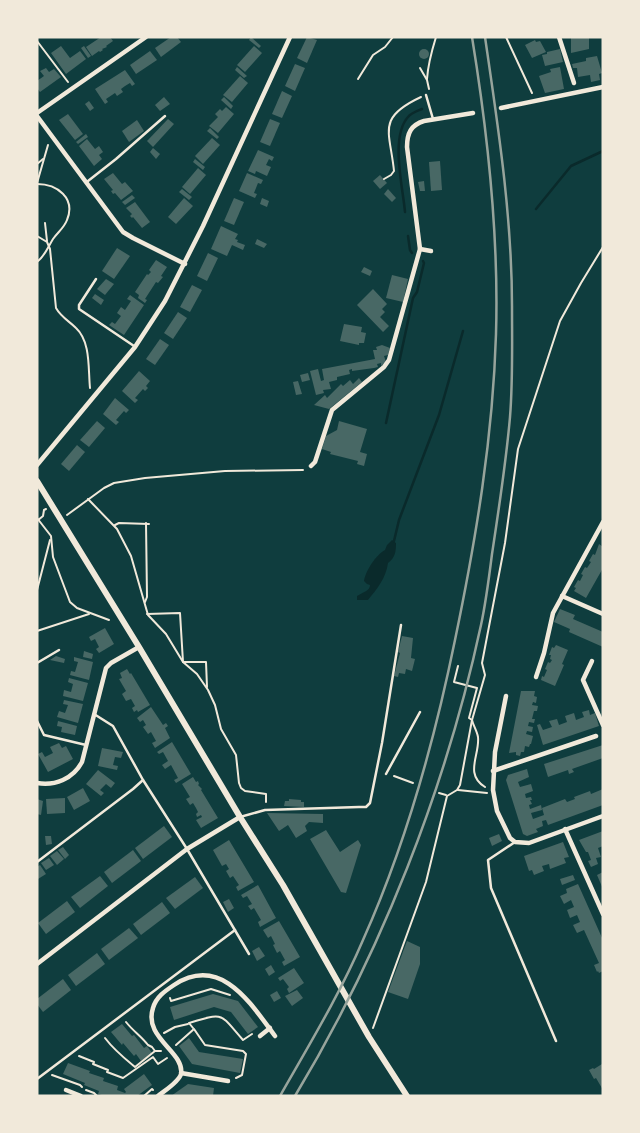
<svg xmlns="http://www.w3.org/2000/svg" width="640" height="1133" viewBox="0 0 640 1133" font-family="'Asap Condensed',sans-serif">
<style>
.water{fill:#0a2a2b}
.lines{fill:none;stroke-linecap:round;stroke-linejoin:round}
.stream{stroke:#0a2a2b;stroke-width:2.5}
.building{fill:#486865}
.path{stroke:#f1e9da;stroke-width:2}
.service{stroke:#f1e9da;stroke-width:2.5}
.minor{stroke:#f1e9da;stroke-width:4.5}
.secondary{stroke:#f1e9da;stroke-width:6}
.rail{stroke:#97a49c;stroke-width:2.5}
</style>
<rect width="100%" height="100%" fill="#0f3d3e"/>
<path class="water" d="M392 540 396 543C396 552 395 558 388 563 386 578 377 589 368 600H357V596C363 592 370 591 370 585L367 584 364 581C366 570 376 555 385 550L387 545Z"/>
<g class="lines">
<g class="stream">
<path d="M536 209 571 166 603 151"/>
<path d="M405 212C403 188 390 137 408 117 411 113 417 111 422 109"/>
<path d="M408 236 410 250 412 253"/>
<path d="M386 423 413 298 417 292 424 263 423 261"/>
<path d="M394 541 399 520 439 415 463 331"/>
</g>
</g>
<g class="building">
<path d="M101 37H110L113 41 106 46 107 47 102 49 103 50 100 52 99 51 92 56 86 47Z"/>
<path d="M171 37H177L181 42 161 57 155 48Z"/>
<path d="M251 37 261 46 259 48 249 40Z"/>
<path d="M307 37 317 40 307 63 297 58Z"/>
<path d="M571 37H589V49L571 53Z"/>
<path d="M535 40 536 42 540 41 546 52 532 58 525 45Z"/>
<path d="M61 46 70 58 80 51 86 59 66 74 51 53Z"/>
<path d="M84 46 91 56 88 58 81 48Z"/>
<path d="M254 46 262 53 245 72 237 65Z"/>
<path d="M560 49 563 62 545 66 542 55 547 54V52Z"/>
<circle cx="424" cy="54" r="5"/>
<path d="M150 51 157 60 136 74 130 65Z"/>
<path d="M597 56 602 73 599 74 600 80 591 82 590 75 578 77 577 68H573L572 64 586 61V58Z"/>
<path d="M295 64 305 68 295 91 285 86Z"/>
<path d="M237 67 247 76 244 78 235 70Z"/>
<path d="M560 67 564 89 545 93 539 76 551 72 550 69Z"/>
<path d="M46 68 49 72 54 69 61 77 40 92 37 88V81L44 76 40 71Z"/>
<path d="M125 70 135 84 132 86 130 83 125 86 121 89 123 92 117 96 115 93 106 99 108 102 105 104 95 89Z"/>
<path d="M240 76 248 83 232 102 223 95Z"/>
<path d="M282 91 292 96 282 118 272 114Z"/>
<path d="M164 97 170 104 160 111 155 105Z"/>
<path d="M224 97 233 106 231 109 221 100Z"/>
<path d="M89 101 94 108 90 111 85 104Z"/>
<path d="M226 107 234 114 218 133 209 126 218 117 215 114 220 109 222 111Z"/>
<path d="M68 114 83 134 75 140 59 120Z"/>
<path d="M168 119 174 124 153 147 147 141Z"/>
<path d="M270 119 280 123 270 146 260 142Z"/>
<path d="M137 120 144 131 129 142 122 131Z"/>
<path d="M210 128 219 137 217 139 207 131Z"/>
<path d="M86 134 88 137 78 144 76 142Z"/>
<path d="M212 138 220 145 203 164 195 156Z"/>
<path d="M87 139 95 149 99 146 103 152 99 155 102 159 94 166 79 146Z"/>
<path d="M153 148 160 154 156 159 150 152Z"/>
<path d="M258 150 274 157 272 161 269 159 266 165 271 167 267 176 256 171 255 174 248 171Z"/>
<path d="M195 159 205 167 203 170 193 162Z"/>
<path d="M440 161 442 190 431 191 429 162Z"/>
<path d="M198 168 206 175 190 194 182 187Z"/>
<path d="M113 173 122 184 125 182 133 191 121 200 115 193 113 194 111 191 113 190 104 179Z"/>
<path d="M247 173 263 180 261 184 258 183 254 193 257 194 255 198 239 191Z"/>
<path d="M380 175 387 183 380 189 373 181Z"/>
<path d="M424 181 425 191H420L418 182Z"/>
<path d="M182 189 192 197 189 200 179 192Z"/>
<path d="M388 189 396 198 392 202 384 194Z"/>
<path d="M132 195 135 198 125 205 122 202Z"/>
<path d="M184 198 193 206 176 224 168 217Z"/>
<path d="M234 198 244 202 234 225 224 221Z"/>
<path d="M262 198 269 201 267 207 260 204Z"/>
<path d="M135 202 150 222 142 228 133 217 132 218 130 216 132 214 126 208Z"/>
<path d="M221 226 238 234 235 239 238 240 237 242 245 245 243 250 232 245 227 256 211 249Z"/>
<path d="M257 239 267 244 264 248 255 244Z"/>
<path d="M117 248 130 256 114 279 102 271Z"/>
<path d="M208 253 218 258 207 281 197 276Z"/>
<path d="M156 260 167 267 161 276 163 277 158 283 156 282 145 299 147 300 145 303 138 298 139 295 135 292 147 274 148 275 151 272 149 270Z"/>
<path d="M364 267 372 271 370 276 361 272Z"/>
<path d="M392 275 408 279 403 302 386 298Z"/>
<path d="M106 279 114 284 105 295 97 289Z"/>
<path d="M192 285 202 290 190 312 180 307Z"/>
<path d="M373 289 387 304 382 309 385 312 380 317 389 326 383 332 357 305Z"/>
<path d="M95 294 104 300 101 305 92 298Z"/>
<path d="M130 295 144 305 124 335 109 325 112 322 115 324 121 316 117 313 121 307 125 310 131 301 127 299Z"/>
<path d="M178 312 187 318 173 339 164 333Z"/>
<path d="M344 324 362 327 361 332 366 333 364 343H359V345L340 341Z"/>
<path d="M160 339 169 345 155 365 146 359Z"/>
<path d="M382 345 390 348 388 355 384 356 386 362 381 366V363L377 364 378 367 374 368 352 371V369L349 370 350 374 337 377V380L329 382 331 389 323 390 324 393 316 395 310 371 318 369 321 381 324 380 322 369 375 359 373 350H377L376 347Z"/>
<path d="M139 371 150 381 146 386 148 388 145 391 143 389 135 398 138 400 135 403 122 391Z"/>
<path d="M308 373 310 380 302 382 300 375Z"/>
<path d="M359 378 362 382 329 409 314 405 325 395 327 398 341 384 343 386 350 380 353 384Z"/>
<path d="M298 381 302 394 296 395 293 382Z"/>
<path d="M115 398 129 410 126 413 124 411 116 420 119 422 116 425 103 414Z"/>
<path d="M97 421 105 428 89 447 80 440Z"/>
<path d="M339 421 367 429 360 452 367 454 364 466 357 464 358 461 330 454 331 452 322 449 326 436 337 430Z"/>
<path d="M77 445 85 452 69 471 61 464Z"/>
<path d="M599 544 603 547V568L586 598 574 591 576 588 574 587 578 580 580 581 583 575 581 574 585 567 587 568 591 562 589 561 593 554 595 555Z"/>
<path d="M560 609 575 615 573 619 603 632V647L569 632 570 629 554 622Z"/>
<path d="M105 628 114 644 99 653 96 649 99 647 95 639 91 641 89 637Z"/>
<path d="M402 636 413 638 411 658 415 659 412 671 406 669 405 674 399 673 398 677 394 676 400 653 398 652Z"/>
<path d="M556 645 568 650 562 664 564 665 555 686 541 680 542 676 544 677 547 670 545 669 548 662 550 663 552 660 550 659 551 655H549L552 647 554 648Z"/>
<path d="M84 651 93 654 92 659 83 657Z"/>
<path d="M56 656 65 659 64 663 50 660Z"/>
<path d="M74 657 93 662 89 680 70 675 71 671 75 672 78 662 74 661Z"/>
<path d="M127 669 130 674 131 673 150 705 138 712 137 710 134 712 132 708 135 706 131 699 126 701 122 694 126 691 119 679 122 678 120 673Z"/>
<path d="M69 678 88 683 83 701 63 696 64 690 71 692 73 684 68 682Z"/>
<path d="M521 691H535L534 696 537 697 536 703 533 702 532 705 538 706 537 711H534L532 719H535L534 723 529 722 528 726 533 727 532 732 527 731 526 734 533 736 531 744H530L529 747 525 746 524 752H521L520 756 516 755V752L509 753Z"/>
<path d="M64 700 83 704 78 723 57 717 59 711 65 713 68 705 63 704Z"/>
<path d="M151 707 163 725 166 723 168 726 165 728 170 738 155 748 152 743 156 741 151 732 148 734 143 727 146 725 143 720 140 722 137 718Z"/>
<path d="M589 710 590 715 595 713 599 726 543 745 537 725 540 724 543 730 552 727 549 721 557 719 559 725 567 722 565 716 574 713 576 720 584 717 582 712Z"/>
<path d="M58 721 77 726 75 735 61 732 62 727 57 726Z"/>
<path d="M172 742 191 774 176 783 174 780 178 778 171 765 165 769 162 765 168 761 163 752 159 754 157 752Z"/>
<path d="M59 743 62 748 66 746 73 759 48 772 38 754 42 752 45 757 53 753 50 747Z"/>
<path d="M603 745V758L572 769 574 772 569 774 568 770 548 777 544 764Z"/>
<path d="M102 748 123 752 121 758 115 757 113 765 118 766 117 770 98 766Z"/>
<path d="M527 769 529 777 518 782 520 787 531 784 533 791 525 794 526 798 531 797 532 800H530L532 804 529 805 530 809 541 805 542 810 531 813 533 819 544 815 542 808 565 799 567 802 575 799 574 797 590 791 591 794 603 789V805L548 825 546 820 542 821 543 826 536 829 538 832 527 836 523 834 506 780 508 775Z"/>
<path d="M98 770 115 783 111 788 106 784 100 790 104 793 101 796 86 784Z"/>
<path d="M193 777 196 782 198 781 199 784 198 785 202 789 201 790 218 818 201 828 196 820 202 817 201 815 197 817 196 814 198 812 196 808 193 803 190 805 186 799 190 797 182 784Z"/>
<path d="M83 788 90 801 74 810 67 797Z"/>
<path d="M65 798V813L47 814 46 799Z"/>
<path d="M37 799 43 801 41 815 37 814Z"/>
<path d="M289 799 301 800V802H304V807L284 806 285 801H289Z"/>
<path d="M267 813 323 814V823L309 822 305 826 307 831 296 838 288 825 279 831Z"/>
<path d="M164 826 172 837 143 859 135 848Z"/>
<path d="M326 830 340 852 358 840 361 845 346 893 341 892 310 839Z"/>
<path d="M603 831V846L598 848 601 857 596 858 598 864 591 867 588 861 591 860 588 852H586L579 840Z"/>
<path d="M499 834 502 841 492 846 489 838Z"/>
<path d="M45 836H51L52 844 46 845Z"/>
<path d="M229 840 254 882 238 891 236 887 239 885 233 876 230 878 226 871 229 869 226 864 222 866 213 850Z"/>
<path d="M563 842 569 857 564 858 566 863 550 869 549 864 542 866 544 871 534 875 532 870 529 871 524 856Z"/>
<path d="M63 847 69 855 65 859 58 850Z"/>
<path d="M133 850 141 861 112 883 104 872Z"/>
<path d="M57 851 64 859 57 865 50 856Z"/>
<path d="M49 858 54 865 46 870 41 863Z"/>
<path d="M40 865 46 874 38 879 37 867Z"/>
<path d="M603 872V889L597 875Z"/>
<path d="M573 875 575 880 562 885 560 879Z"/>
<path d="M100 876 108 886 80 908 71 897Z"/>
<path d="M195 877 203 888 175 909 166 898Z"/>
<path d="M578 884 603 940V971L599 973 598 971 597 972 594 965 599 963 584 930 577 933 573 925 580 922 577 915 570 918 567 910 574 907 571 900 564 904 560 896 567 893 566 889Z"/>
<path d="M258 885 276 918 260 927 258 922 261 920 254 908 251 910 248 906 252 904 247 896 243 898 241 895Z"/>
<path d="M229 899 234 908 228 912 223 902Z"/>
<path d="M67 901 75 912 46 934 38 923Z"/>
<path d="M162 902 170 913 141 935 133 924Z"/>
<path d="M279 921 300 957 284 966 282 962 285 960 280 951 277 953 273 945 275 944 271 936 268 938 263 930Z"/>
<path d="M129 928 138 938 109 960 101 949Z"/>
<path d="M407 941 420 947V964L408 999 388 992Z"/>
<path d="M259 947 265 956 257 961 252 951Z"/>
<path d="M97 953 105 964 76 986 68 975Z"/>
<path d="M271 965 275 972 269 976 265 969Z"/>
<path d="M294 968 304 983 289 993 287 989 289 987 283 979 280 981 278 978Z"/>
<path d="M63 979 71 990 43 1012 37 1004V999Z"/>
<path d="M297 990 303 998 292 1006 285 996Z"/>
<path d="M277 991 281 998 274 1002 270 995Z"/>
<path d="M213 994 238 1001 258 1027 248 1034 231 1012 214 1007 174 1020 170 1007Z"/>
<path d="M122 1024 132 1036 134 1035 144 1048 147 1046 152 1053 141 1061 136 1054 134 1056 123 1043 122 1045 111 1032Z"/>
<path d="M189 1038 199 1052 243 1059 240 1073 192 1064 179 1046Z"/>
<path d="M68 1063 90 1071 89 1073 104 1078 103 1081 118 1086 117 1090 125 1093 126 1092 124 1089 144 1074 152 1085 137 1096H105L98 1094 99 1091 84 1085 85 1083 63 1074Z"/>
<path d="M602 1064 603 1067V1090L596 1078 594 1079 589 1070 593 1068 594 1069Z"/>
<path d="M188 1084 214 1088 213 1096H171Z"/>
</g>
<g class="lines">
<g class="path">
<path d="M506 37 532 93"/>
<path d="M37 41 68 82"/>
<path d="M420 68 427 80 429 89"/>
<path d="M358 79 373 55 385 47 393 37"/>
<path d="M427 79C428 63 432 50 436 37"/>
<path d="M37 164 43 159"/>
<path d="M384 179 391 175 394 171C390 131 376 118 421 97"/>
<path d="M37 183 48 145"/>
<path d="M37 184C57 184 76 198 67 220 64 228 58 232 53 239 48 247 45 256 37 262"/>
<path d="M45 223 47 241"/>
<path d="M37 236 47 242 50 249 56 308C61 317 69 321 76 328 91 342 88 369 90 388"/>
<path d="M88 499 117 529 131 556 148 615 166 634 183 662 197 674 208 690 215 705 221 729 236 755 239 783 241 788 245 791 266 794V802"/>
<path d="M67 515 104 488 114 483 145 478 225 471 303 470"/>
<path d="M37 518 51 536 53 557 70 602 77 608 109 620"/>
<path d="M37 521 43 516 44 510 46 509"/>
<path d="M115 525 119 523 149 524"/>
<path d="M37 590 50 540"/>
<path d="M145 602 147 597 146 523"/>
<path d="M147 614 180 613 183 662H206L207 687"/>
<path d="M37 631 89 614"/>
<path d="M458 666 454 682 477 688 469 718 472 720C473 725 477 731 478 737 480 755 464 774 485 787"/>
<path d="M394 776 413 783"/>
<path d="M458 790 487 793"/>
<path d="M439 793 446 795"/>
<path d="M170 998 171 1001 211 989 230 995"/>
<path d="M126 1022C133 1031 141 1036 148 1045L152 1047 155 1051"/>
<path d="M193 1028 189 1023C225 1012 219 1013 243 1040L252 1034"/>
<path d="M373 1028 426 882 447 796 457 790 460 785 472 720 485 675 482 663 505 543 518 449 560 321 581 283 603 247"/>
<path d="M164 1033 175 1027 188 1024"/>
<path d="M105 1038C114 1050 124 1058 135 1067L155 1051H161"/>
<path d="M176 1045 194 1029 205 1045 243 1051 246 1054 242 1075 236 1078"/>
<path d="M79 1056 94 1062 93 1064 108 1070 107 1072 123 1078 153 1057 158 1064 167 1058"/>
<path d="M52 1075 80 1085 82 1087"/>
<path d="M86 1090 94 1093 97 1096"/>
<path d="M144 1096 152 1089 153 1090"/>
</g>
<g class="service">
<path d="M426 95 433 119"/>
<path d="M88 181 116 159 165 116"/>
<path d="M96 279 79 305V309L134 346"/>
<path d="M37 663 59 650"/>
<path d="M94 714 113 726 143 780 187 849 249 954"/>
<path d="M37 721 44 735 86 745"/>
<path d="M386 774 420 712"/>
<path d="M240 817 265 810 359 807H366L370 803 382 743 401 625"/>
<path d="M515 842 488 860 491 888 556 1041"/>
<path d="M37 862 133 789 143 780"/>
<path d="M37 1079 235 930"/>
</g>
<g class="minor">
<path d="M559 37 574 83"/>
<path d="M501 108 603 87"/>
<path d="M37 113 146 37"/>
<path d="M37 116 123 232 133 238 185 264"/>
<path d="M420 249 431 251"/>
<path d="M37 465 135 347 165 301 203 226 290 37"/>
<path d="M311 466 315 462 332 410 384 367 389 360 420 249 407 147C407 133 411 125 424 121L473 113"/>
<path d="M562 596 603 614"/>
<path d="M592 661 583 680 603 725"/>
<path d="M536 677 544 653 553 613 603 522"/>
<path d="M506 696 495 752 493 790 497 811 510 838 515 842 529 843 603 816"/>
<path d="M493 771 596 736"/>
<path d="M37 783C55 786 73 779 82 762L106 668 111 663 139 647"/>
<path d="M565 829 603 914"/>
<path d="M37 964 187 849 240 817"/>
<path d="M260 1036 270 1028"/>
<path d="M181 1073 228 1081"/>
<path d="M66 1090 81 1096"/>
<path d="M158 1096C164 1091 179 1082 181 1074 185 1052 143 1038 153 1008 156 997 165 991 174 985 221 954 251 1004 275 1036"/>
</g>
<path class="secondary" d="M37 481 139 647 240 817 283 885 369 1037 407 1096"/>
<g class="rail">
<path d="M280 1096C309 1045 340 994 363 940 406 844 434 743 455 640 476 539 493 437 496 334 499 234 488 135 472 37"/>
<path d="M295 1096C381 953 446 788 481 625 486 602 489 578 492 554 499 508 506 463 510 417 513 380 512 343 512 306 512 216 498 126 485 37"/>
</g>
</g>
<rect width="640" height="1133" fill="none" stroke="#f1e9da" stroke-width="77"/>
</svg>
